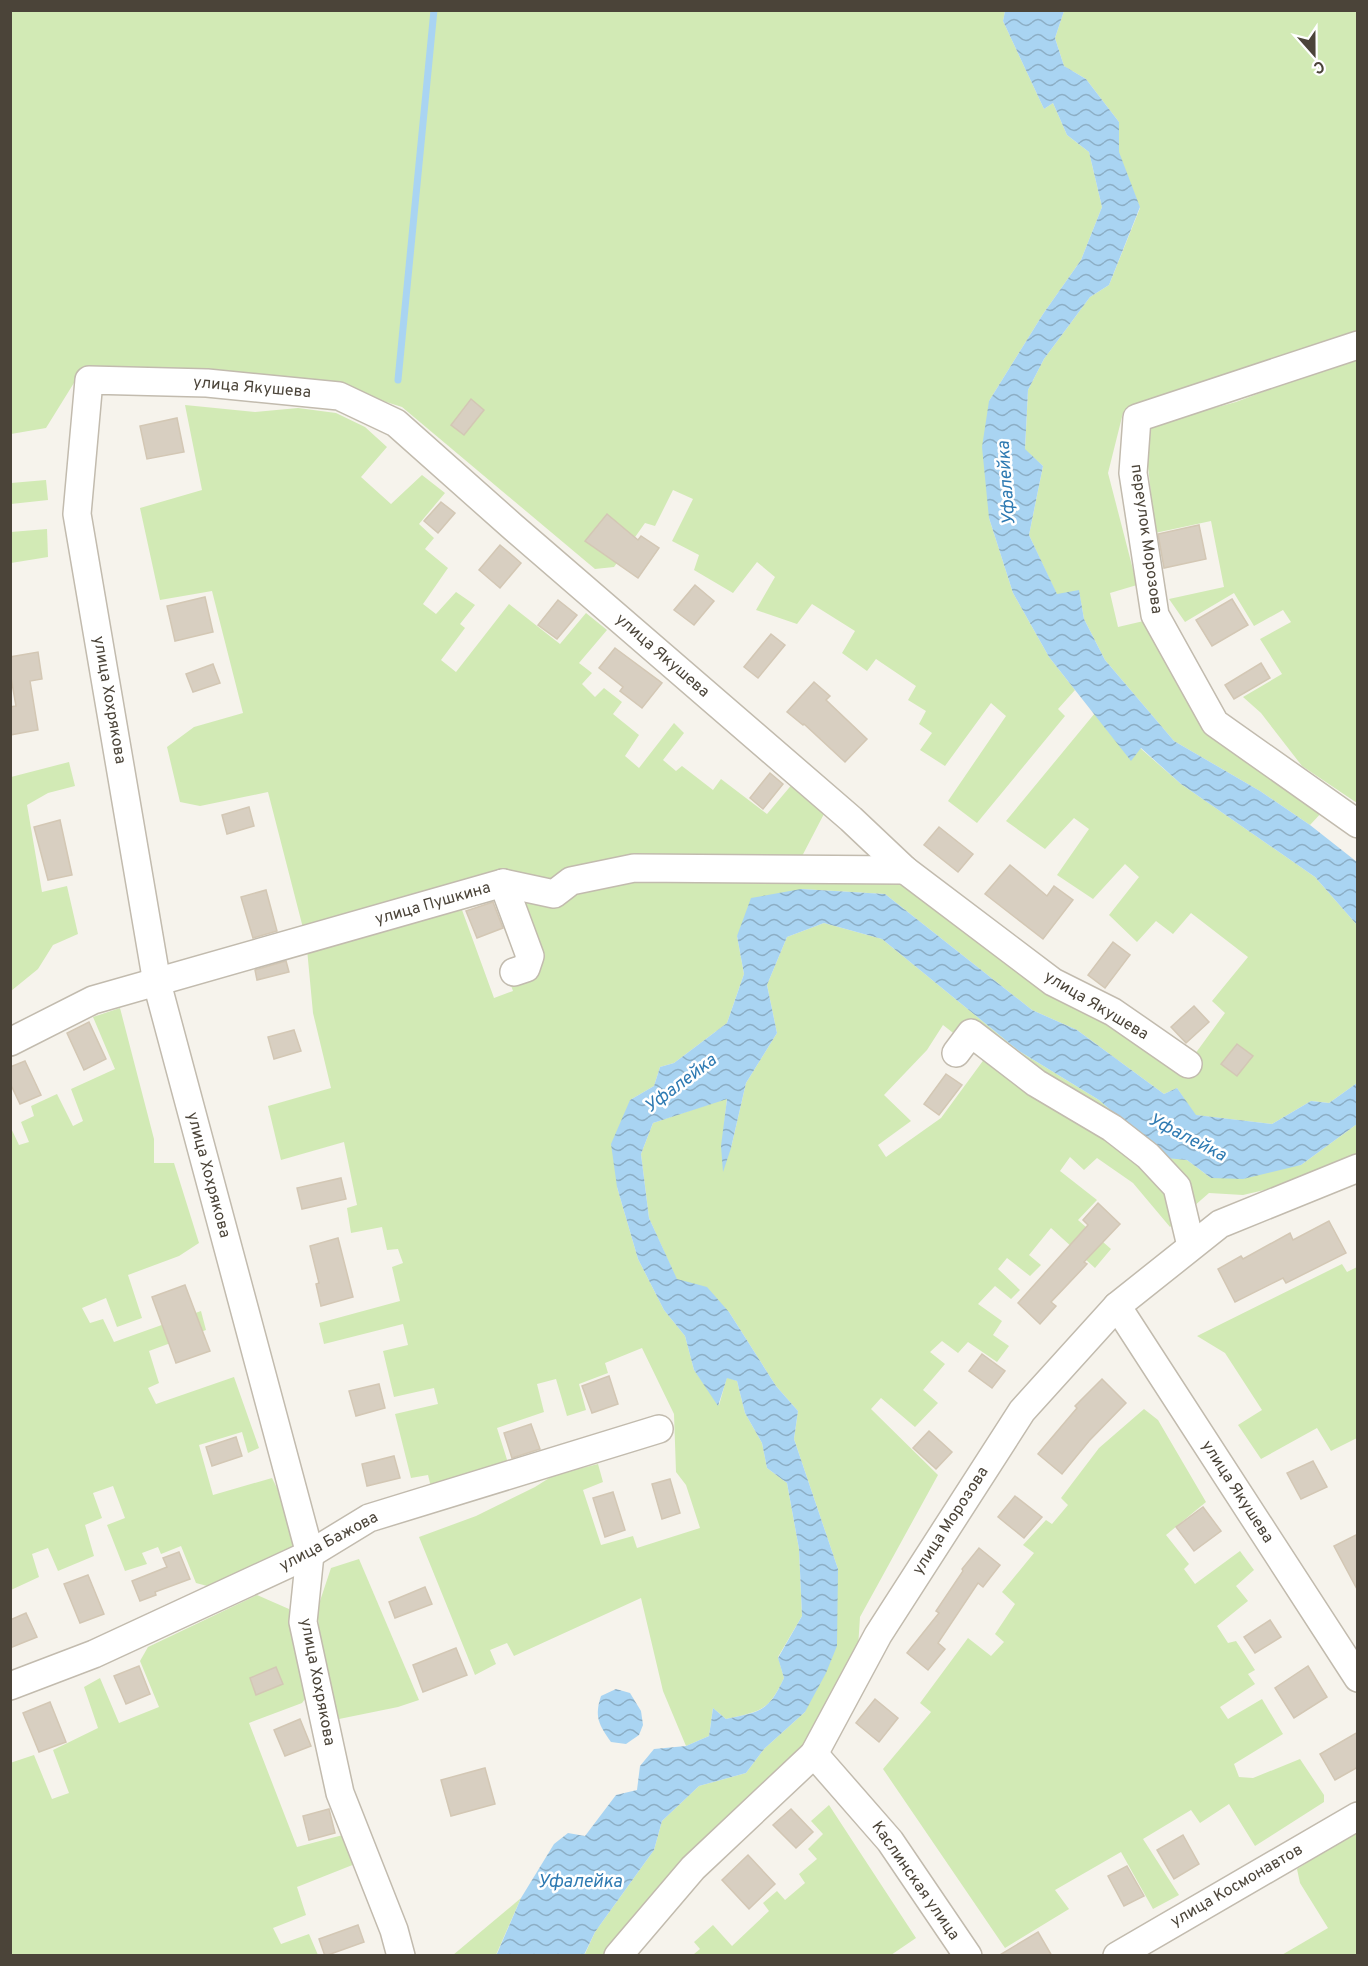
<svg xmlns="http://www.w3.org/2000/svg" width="1368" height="1966" viewBox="0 0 1368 1966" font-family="Overpass,sans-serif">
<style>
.green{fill:#d2eab5;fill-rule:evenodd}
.water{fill:url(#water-waves)}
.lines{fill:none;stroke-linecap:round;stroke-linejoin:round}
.stream{stroke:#a9d4f2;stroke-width:7}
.building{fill:#d8cfc1;stroke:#d3c7b4;stroke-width:1.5}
.minor-casing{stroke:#c2bbae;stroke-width:30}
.minor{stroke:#fff;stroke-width:27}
.labels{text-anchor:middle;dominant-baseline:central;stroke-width:5;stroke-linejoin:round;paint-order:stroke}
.street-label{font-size:16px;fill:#4b4439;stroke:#fff}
.water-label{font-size:18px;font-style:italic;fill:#2e7ab2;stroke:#fff}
</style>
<defs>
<pattern id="water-waves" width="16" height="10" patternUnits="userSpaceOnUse" patternTransform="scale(1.5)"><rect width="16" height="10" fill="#a9d4f2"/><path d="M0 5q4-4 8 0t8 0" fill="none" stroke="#8caec5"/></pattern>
</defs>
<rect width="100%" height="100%" fill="#f6f3ec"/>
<g class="green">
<path d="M10 11H1005L1003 21 1044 109 1053 103 1067 135 1089 152 1102 207 1081 260 1043 314 989 401V518L1013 593 1049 657 1075 690 1058 709 1065 716 977 823 948 801 1006 716 991 703 945 766 920 750 932 733 919 724 926 711 908 700 916 686 876 659 867 671 842 653 855 631 812 604 797 624 756 610 775 577 757 562 733 593 694 570 699 555 672 541 693 499 673 490 655 526 645 523 614 567 595 569 402 407 348 390 77 378 46 428 11 434Z"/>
<path d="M1064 11H1357V332L1123 413 1108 473 1137 585 1110 593 1118 627 1148 620 1207 728 1324 810 1310 825 1260 791 1174 741 1105 660 1084 619 1079 591 1057 595 1029 535 1043 466 1025 450 1028 390 1044 359 1090 297 1109 285 1140 208 1118 152 1119 122 1086 79 1064 66 1055 38Z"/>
<path d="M1357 357V803L1302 766 1261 713 1243 697 1282 674 1260 639 1291 622 1283 610 1254 626 1234 593 1185 622 1169 599 1224 587 1211 521 1155 533 1144 427 1236 402Z"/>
<path d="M185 405 255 412 298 408 336 413 365 427 387 447 361 477 391 504 422 475 445 493 419 524 434 538 425 549 448 568 423 604 436 614 456 592 475 605 460 624 465 628 441 660 456 672 509 604 560 644 586 613 607 630 579 663 592 673 582 684 595 697 604 688 622 702 613 714 639 735 625 756 639 768 674 723 684 733 663 760 676 771 682 766 713 790 721 779 767 814 794 782 826 810 799 862 554 879 522 873 489 874 303 928 268 792 200 806 180 802 167 747 194 727 243 713 212 591 160 600 140 508 202 490Z"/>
<path d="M46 480 48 500 11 504V483Z"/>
<path d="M47 529 48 557 11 563V532Z"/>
<path d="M1095 713 1131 760 1140 748 1181 784 1315 877 1357 925V1083L1329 1103 1311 1101 1272 1124 1195 1115 1177 1088 1164 1094 1077 1030 1032 1010 885 894 801 889 737 936 744 974 727 1023 674 1063 660 1067 654 1086 630 1100 617 1187 638 1259 664 1310 685 1336 694 1370 719 1405 727 1377 737 1381 745 1413 762 1443 767 1468 787 1483 799 1549 802 1616 778 1657 784 1678C768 1712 761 1711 726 1719L713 1708 709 1736 686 1746 663 1691 641 1598 514 1656 507 1643 490 1650 496 1664 475 1675 419 1537 476 1516 535 1487 554 1475 598 1464 603 1482 583 1490 601 1545 633 1536 637 1548 700 1528 686 1485 676 1472 674 1414 642 1348 605 1363 608 1373 579 1384 586 1410 567 1416 556 1379 537 1384 544 1412 497 1428 509 1466 432 1491 428 1475 411 1478 395 1414 438 1404 434 1388 394 1397 383 1351 408 1345 403 1324 324 1344 319 1323 400 1301 392 1267 403 1263 398 1249 387 1250 382 1227 351 1233 347 1208 357 1205 344 1142 281 1160 268 1106 331 1088 313 1013 307 949 462 910 494 998 513 991 505 968 522 960 499 896 575 888 639 875 902 878 1195 1054 1225 1013 1212 1001 1248 957 1191 913 1173 934 1156 921 1137 942 1109 915 1139 877 1125 864 1093 899 1057 875 1089 829 1074 818 1045 849 1006 821Z"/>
<path d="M69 762 75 786 48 793 27 805 42 892 67 886 78 934 53 945 38 969 11 991V777Z"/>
<path d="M824 923 882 939 1019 1051 1099 1100 1165 1157 1187 1160 1211 1178 1301 1165 1357 1124V1157L1299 1182 1243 1195 1209 1193 1170 1227 1133 1183 1097 1158 1084 1170 1070 1157 1060 1171 1097 1200 1078 1220 1111 1249 1095 1268 1051 1228 1029 1255 1041 1265 1030 1276 1007 1258 998 1269 1020 1290 1011 1299 995 1286 978 1304 1002 1321 993 1335 1009 1346 997 1362 968 1342 958 1353 942 1341 930 1352 945 1364 923 1390 938 1403 915 1427 881 1398 871 1409 938 1475 860 1617 858 1648 809 1748 609 1955 584 1956 595 1932 654 1850 662 1821 699 1786 746 1773 764 1749 805 1712 838 1569 794 1439 798 1411 776 1386 729 1312 677 1280 649 1218 641 1154 653 1123 727 1098 722 1146 731 1148 746 1083 777 1033 767 985 787 937ZM943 1025 985 1058 941 1118 886 1157 878 1145 911 1121 884 1095 927 1050Z"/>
<path d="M120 1008 154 1139V1163H174L199 1243 179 1256 128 1275 142 1318 117 1327 106 1298 82 1308 90 1323 103 1319 114 1342 201 1311 206 1330 149 1351 159 1383 148 1388 156 1404 234 1377 259 1448 248 1453 242 1432 199 1445 213 1495 272 1478 289 1512 296 1549 211 1587 196 1583 181 1546 161 1554 158 1547 142 1553 147 1564 125 1571 107 1525 125 1518 113 1486 93 1493 102 1518 85 1525 94 1556 58 1571 48 1548 32 1554 39 1577 11 1590 10 1126 19 1145 29 1142 21 1122 34 1116 31 1106 57 1094 73 1126 83 1121 71 1089 115 1069 93 1017Z"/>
<path d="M1342 1264 1347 1272 1357 1267V1438L1331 1451 1317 1428 1261 1459 1238 1425 1262 1410 1225 1353 1197 1336Z"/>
<path d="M1144 1409 1158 1420 1206 1502 1166 1535 1189 1564 1184 1569 1195 1584 1240 1551 1254 1570 1236 1586 1248 1601 1217 1626 1228 1643 1236 1641 1255 1670 1248 1674 1255 1684 1220 1707 1228 1719 1262 1699 1283 1734 1234 1764 1239 1777 1253 1778 1300 1759 1324 1795V1802L1255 1846 1229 1804 1200 1823 1191 1810 1143 1839 1179 1895 1153 1909 1121 1852 1055 1890 1069 1909 1005 1948 883 1769 931 1712 920 1703 968 1638 991 1656 1004 1642 995 1634 1015 1604 1002 1592 1034 1553 1023 1545 1046 1520 1052 1524 1068 1505 1061 1498 1099 1448Z"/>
<path d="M359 1559 419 1700 398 1707 339 1719 323 1662 317 1610 331 1568Z"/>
<path d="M257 1595 289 1609 308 1695 302 1703 249 1723 297 1847 343 1835 355 1864 297 1887 306 1915 273 1928 281 1944 309 1934 318 1955H11L10 1763 34 1755 52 1799 69 1793 53 1750 98 1728 84 1687 100 1678 119 1723 159 1707 140 1661 148 1647Z"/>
<path d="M829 1805 916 1938 891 1955H695L694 1954 700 1949 694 1942 713 1925 732 1946 769 1911 763 1903 777 1891 785 1900 805 1883 799 1874 817 1859 808 1849 823 1834 811 1821Z"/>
<path d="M1357 1831V1955L1280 1956 1328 1928 1300 1883 1297 1869Z"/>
<path d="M521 1898 496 1955H453Z"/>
</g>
<g class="water">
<path d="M1005 11H1064L1055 38 1064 66 1086 79 1119 122V152L1140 207 1109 285 1090 297 1044 359 1028 390 1025 449 1043 466 1029 535 1057 594 1079 590 1084 619 1105 660 1174 741 1260 791 1310 825 1357 862V925L1315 877 1181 784 1141 748 1131 761 1049 657 1013 593 989 518 982 447 989 401 1043 314 1081 260 1102 207 1089 152 1067 135 1053 103 1044 109 1003 21Z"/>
<path d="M801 889 885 894 1032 1010 1077 1030 1164 1094 1177 1088 1196 1115 1272 1124 1311 1101 1329 1103 1357 1083V1124L1301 1165 1243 1179 1211 1178 1187 1160 1166 1158 1099 1100 1019 1051 882 939 824 923 787 937 767 985 777 1033 746 1083 731 1148 723 1172 721 1146 727 1099 653 1123 641 1154 649 1218 677 1279 707 1287 729 1312 776 1386 798 1411 794 1439 838 1569 837 1646 826 1673 805 1712 764 1749 746 1773 699 1786 662 1821 654 1850 595 1932 584 1955 496 1956 521 1898 554 1844 568 1833 585 1836 616 1795 637 1790 640 1766 654 1749 686 1746 709 1736 713 1708 726 1719C762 1711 768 1712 784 1678L778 1658 802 1616 799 1549 787 1483 767 1468 762 1443 745 1413 737 1381 727 1378 718 1406 694 1370 685 1336 664 1310 638 1259 617 1187 611 1144 630 1100 654 1086 660 1067 674 1063 727 1023 744 974 737 936 751 898Z"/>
<path d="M616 1689 630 1693 641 1711 643 1725 639 1735 626 1744 611 1742C599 1725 594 1717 601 1696Z"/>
</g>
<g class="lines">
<path class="stream" d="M398 380 434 10"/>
</g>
<g class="building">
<path d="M471 399 484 410 464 435 451 425Z"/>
<path d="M177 418 184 452 147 459 140 426Z"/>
<path d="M441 502 455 513 438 533 424 521Z"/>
<path d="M607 514 638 540 641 536 659 548 638 578 585 541Z"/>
<path d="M1199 525 1206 559 1164 568 1158 534Z"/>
<path d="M500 545 521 563 500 588 479 570Z"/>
<path d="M695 585 714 601 694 625 674 610Z"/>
<path d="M205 597 213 632 175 641 167 606Z"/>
<path d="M1232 599 1248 625 1212 646 1196 620Z"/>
<path d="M558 600 577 615 557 639 538 625Z"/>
<path d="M771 634 785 645 758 678 744 667Z"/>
<path d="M615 648 662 683 642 708 620 691 623 687 599 668Z"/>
<path d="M38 652 42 679 30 681 38 730 10 735V707L16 706 10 672V657Z"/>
<path d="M1261 663 1270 678 1234 699 1225 685Z"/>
<path d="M213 664 220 683 193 692 186 674Z"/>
<path d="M814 682 830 696 826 700 867 739 845 762 804 724 803 725 787 712Z"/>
<path d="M770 773 783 784 763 809 750 798Z"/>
<path d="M249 807 254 826 227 834 222 815Z"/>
<path d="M60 820 72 875 48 880 34 827Z"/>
<path d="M939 827 973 854 958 872 924 845Z"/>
<path d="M1010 865 1047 896 1054 886 1073 900 1043 939 985 894Z"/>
<path d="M266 890 277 931 253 938 241 897Z"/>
<path d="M493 902 503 928 477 938 466 911Z"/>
<path d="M1113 942 1130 955 1105 988 1088 975Z"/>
<path d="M286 961 289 972 257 980 255 970Z"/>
<path d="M1194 1006 1209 1022 1186 1043 1171 1027Z"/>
<path d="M89 1022 106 1059 84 1070 67 1033Z"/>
<path d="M294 1030 301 1051 274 1059 268 1037Z"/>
<path d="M1237 1044 1253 1056 1237 1076 1221 1064Z"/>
<path d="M25 1061 41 1095 20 1104 10 1083V1067Z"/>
<path d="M946 1074 962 1085 939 1115 924 1104Z"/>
<path d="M341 1178 346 1199 302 1209 297 1188Z"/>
<path d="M1098 1203 1120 1224 1084 1262 1087 1264 1051 1302 1056 1306 1040 1324 1018 1303 1088 1225 1083 1220Z"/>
<path d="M1329 1221 1346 1253 1286 1283 1283 1278 1235 1302 1218 1269 1241 1256 1243 1259 1290 1233 1293 1240Z"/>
<path d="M338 1238 353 1297 321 1306 316 1284 319 1283 310 1246Z"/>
<path d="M185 1285 210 1351 176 1363 152 1297Z"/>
<path d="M982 1354 1005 1371 992 1388 969 1371Z"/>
<path d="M609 1376 618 1404 592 1413 582 1386Z"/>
<path d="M1102 1379 1126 1403 1089 1441 1062 1474 1038 1454 1077 1408 1075 1406Z"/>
<path d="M379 1384 385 1408 356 1416 349 1391Z"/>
<path d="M531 1424 540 1449 512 1458 504 1433Z"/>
<path d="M929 1431 952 1452 936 1469 913 1448Z"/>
<path d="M236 1437 242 1456 212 1466 206 1447Z"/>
<path d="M394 1456 400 1478 367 1486 362 1464Z"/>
<path d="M1313 1461 1327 1487 1301 1499 1287 1473Z"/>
<path d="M670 1479 680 1513 662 1519 652 1484Z"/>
<path d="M613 1492 625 1530 605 1537 593 1498Z"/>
<path d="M1015 1496 1042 1517 1024 1538 998 1517Z"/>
<path d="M1203 1507 1221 1531 1194 1551 1176 1527Z"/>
<path d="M1358 1534V1591L1334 1546Z"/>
<path d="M979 1548 1000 1565 983 1587 978 1583 938 1643 945 1649 928 1670 907 1653 939 1613 936 1611 963 1571 962 1569Z"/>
<path d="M179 1552 190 1579 155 1592 156 1595 140 1601 132 1581 167 1567 163 1558Z"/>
<path d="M88 1575 104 1614 80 1623 64 1584Z"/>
<path d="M425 1587 432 1604 395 1618 389 1602Z"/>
<path d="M26 1613 37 1637 10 1648V1620Z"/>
<path d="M1270 1620 1281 1637 1255 1653 1244 1637Z"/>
<path d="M456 1648 467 1675 423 1692 413 1665Z"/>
<path d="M139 1666 150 1694 126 1704 114 1676Z"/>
<path d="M1308 1666 1327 1697 1294 1718 1275 1688Z"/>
<path d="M276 1667 283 1684 256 1695 250 1678Z"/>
<path d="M875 1699 898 1718 879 1742 856 1723Z"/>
<path d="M50 1702 66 1742 39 1752 23 1713Z"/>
<path d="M300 1719 311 1746 285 1756 274 1730Z"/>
<path d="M1358 1732V1767L1335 1780 1320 1754Z"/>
<path d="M485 1768 495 1804 451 1816 441 1780Z"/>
<path d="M329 1809 335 1833 309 1840 303 1816Z"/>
<path d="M791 1809 813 1832 796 1848 773 1825Z"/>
<path d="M1183 1835 1199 1864 1174 1879 1157 1850Z"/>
<path d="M748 1855 775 1884 749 1909 722 1880Z"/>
<path d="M1127 1866 1144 1896 1124 1906 1108 1876Z"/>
<path d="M358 1925 364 1942 325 1956 319 1939Z"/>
<path d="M1038 1932 1052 1956H998Z"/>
</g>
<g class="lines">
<defs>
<g id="minor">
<path d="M1358 345 1137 418 1133 473 1155 615 1215 723 1358 824"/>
<path d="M503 883 530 956 526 968 514 972"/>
<path d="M10 1042 93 1000 503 883 554 894 571 881 634 868 905 870"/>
<path d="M956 1053 971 1033 1036 1083 1112 1128 1148 1156 1177 1187 1191 1246"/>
<path d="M1117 1306 1358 1678"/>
<path d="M10 1686 94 1654 310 1554 369 1518 659 1429"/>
<path d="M814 1754 890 1841 968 1956"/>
<path d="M401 1956 394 1930 340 1793 303 1622 310 1554 157 983 77 514 89 380 207 383 339 396 396 423 513 527 851 819 905 870 1053 982 1113 1012 1188 1064"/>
<path d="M618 1956 693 1868 814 1754 878 1635 1022 1411 1117 1306 1220 1224 1358 1168"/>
<path d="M1117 1956 1358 1816"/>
</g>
</defs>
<use href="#minor" class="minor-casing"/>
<use href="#minor" class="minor"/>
</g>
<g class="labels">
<g class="street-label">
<text transform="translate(252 388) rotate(5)">улица Якушева</text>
<text transform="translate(1146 539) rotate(82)">переулок Морозова</text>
<text transform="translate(662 656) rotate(41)">улица Якушева</text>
<text transform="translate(109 700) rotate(80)">улица Хохрякова</text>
<text transform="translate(433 904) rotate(-16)">улица Пушкина</text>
<text transform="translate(1096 1006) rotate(31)">улица Якушева</text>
<text transform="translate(208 1175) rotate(75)">улица Хохрякова</text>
<text transform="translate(1237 1492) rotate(57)">улица Якушева</text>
<text transform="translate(951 1521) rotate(-57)">улица Морозова</text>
<text transform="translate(329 1542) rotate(-28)">улица Бажова</text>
<text transform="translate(317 1682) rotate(79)">улица Хохрякова</text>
<text transform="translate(915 1881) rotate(55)">Каслинская улица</text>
<text transform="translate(1237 1886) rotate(-30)">улица Космонавтов</text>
</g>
<g class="water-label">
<text transform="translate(1007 483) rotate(-94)">Уфалейка</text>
<text transform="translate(681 1084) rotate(-37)">Уфалейка</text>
<text transform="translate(1187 1138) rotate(27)">Уфалейка</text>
<text x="580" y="1882">Уфалейка</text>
</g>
</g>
<rect width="1368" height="1966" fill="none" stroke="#4b4439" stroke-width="24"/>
<g transform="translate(1314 54) rotate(159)" stroke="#ffffff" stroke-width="4.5" paint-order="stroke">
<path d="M0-4.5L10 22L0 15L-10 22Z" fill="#4b4439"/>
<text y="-9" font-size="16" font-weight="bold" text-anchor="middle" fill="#4b4439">С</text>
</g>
</svg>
